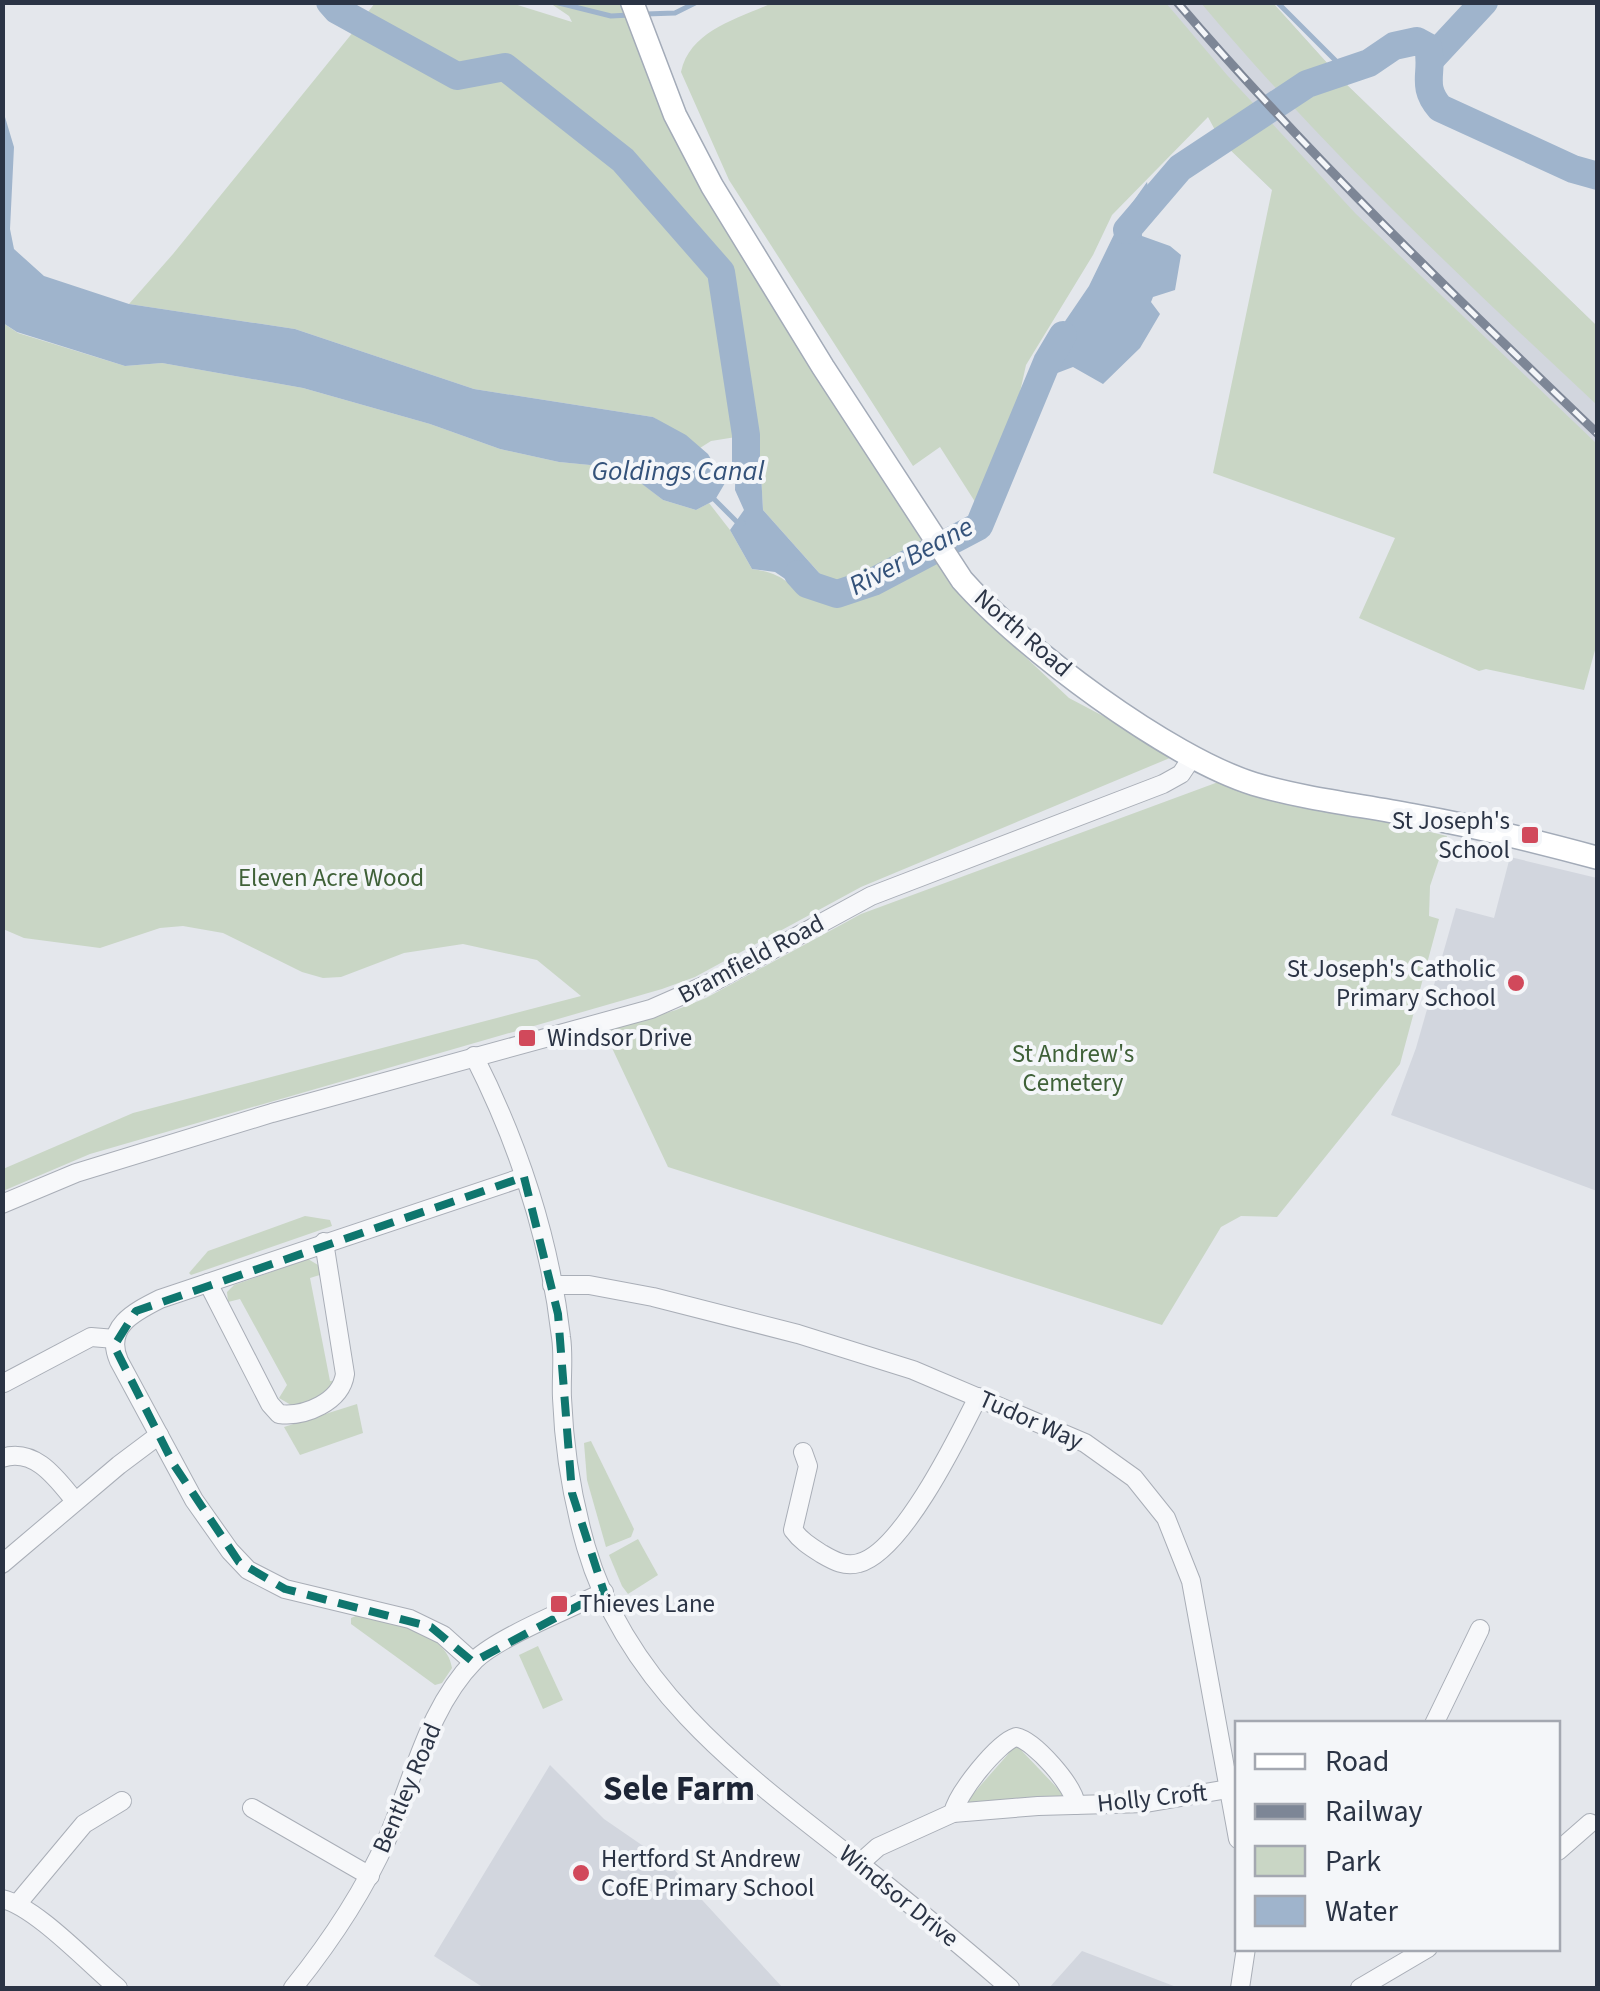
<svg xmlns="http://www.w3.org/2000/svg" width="1600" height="1991" viewBox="0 0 1600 1991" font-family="'Source Sans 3',sans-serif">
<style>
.built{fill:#d2d6de}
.green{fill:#c9d6c5}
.water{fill:#9fb4cc}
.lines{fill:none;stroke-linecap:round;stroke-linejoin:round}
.stream{stroke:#9fb4cc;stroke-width:5}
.river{stroke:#9fb4cc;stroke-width:28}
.minor-casing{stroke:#a9aeb7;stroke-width:20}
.major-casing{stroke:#a3abb8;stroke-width:25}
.minor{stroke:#f7f8fa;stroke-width:18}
.major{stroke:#fff;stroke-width:22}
.rail-casing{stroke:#7d8696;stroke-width:9}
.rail{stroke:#f4f6f9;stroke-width:5;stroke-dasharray:15;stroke-linecap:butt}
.marked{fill:none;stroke:#0f766e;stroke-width:8;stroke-dasharray:20 12;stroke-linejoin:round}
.poi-dot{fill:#d1495b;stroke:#f4f6f9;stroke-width:4}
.labels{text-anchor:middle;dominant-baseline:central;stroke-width:8;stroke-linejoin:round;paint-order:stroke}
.street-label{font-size:25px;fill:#2b3445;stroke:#f4f6f9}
.poi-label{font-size:25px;fill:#2b3445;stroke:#f4f6f9;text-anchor:start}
.park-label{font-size:25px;fill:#3f6138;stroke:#f4f6f9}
.water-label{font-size:28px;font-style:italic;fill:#34527a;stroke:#f4f6f9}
.district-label{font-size:35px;font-weight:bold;fill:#1d2536;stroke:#f4f6f9}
</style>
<rect width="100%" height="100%" fill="#e4e7ec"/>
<g class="built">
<path d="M1115 3H1273L1346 84 1597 326V500L1221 141 1208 116Z"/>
<path d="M1510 857 1597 878V1191L1391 1115 1416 1048 1456 908 1494 918Z"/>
<path d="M550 1765 604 1819 668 1863 783 1988H484L434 1956Z"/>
<path d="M1082 1951 1179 1988H1049Z"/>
</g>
<g class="green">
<path d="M508 2 572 22 569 16 550 3H625L670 118 1000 633 1069 698 1177 755 861 887 695 977 662 989 90 1154 3 1191V1169L133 1113 581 996 537 960 463 944 404 953 341 977 323 978 302 972 223 933 183 926 160 928 100 948 24 938 3 929V323L18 333 125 366 162 363 303 388 430 424 500 449 559 462 622 468 663 500 696 510 709 503 730 530 752 569C787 574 785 585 811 596 842 609 869 591 895 576L884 575 880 569 852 580 829 584 763 510 761 473 729 283C699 213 577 102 512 62L501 61 459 68 364 17 375 3Z"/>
<path d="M772 3H1166L1227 75 1356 214 1597 444V643L1584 690 1486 669 1479 671 1359 618 1395 538 1213 473 1272 190 1221 141 1208 117 1112 215 1093 255 1026 365 1020 392 979 508 940 447 913 466 729 180 681 72C690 30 738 19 772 3Z"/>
<path d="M1201 3H1273L1346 84 1597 326V405C1460 277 1322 147 1201 3Z"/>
<path d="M358 26 443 81 502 77 516 85C572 125 615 164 662 215 686 240 709 262 717 297L736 437 711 441 700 448 653 417 474 389 295 329 129 304 173 254Z"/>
<path d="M1221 781 1447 836 1430 886 1429 916 1439 919 1400 1064 1277 1217 1241 1216 1221 1227 1162 1325 668 1167 604 1031 676 1010 706 998 861 914Z"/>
<path d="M305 1216 330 1220 332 1226 191 1275 189 1273 208 1251Z"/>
<path d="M308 1259 318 1265 323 1274 310 1278 330 1381 342 1380 341 1387 296 1408 279 1398 287 1385 240 1299 228 1302 227 1292 234 1285Z"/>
<path d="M357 1404 363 1433 300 1455 284 1427Z"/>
<path d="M591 1441 634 1529 631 1537 606 1547 587 1480 584 1443Z"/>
<path d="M638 1539 658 1575 628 1594 622 1586 609 1555Z"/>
<path d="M358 1615C388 1623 447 1630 452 1668L442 1683 435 1685 351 1624V1618Z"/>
<path d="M538 1646 563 1700 543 1709 519 1655Z"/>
<path d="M1021 1745 1022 1751 1061 1792 1066 1791 1064 1800 1057 1796 965 1803 1010 1752V1747Z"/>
</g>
<g class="water">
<path d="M2 107 14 147 10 229 14 249 44 276 129 304 295 329 474 389 653 417 686 435 708 454 725 483 715 500 696 510 663 500 621 468 559 462 500 449 430 424 303 388 162 363 125 366 17 332 3 323Z"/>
<path d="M1147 182 1152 207 1141 222 1142 236 1170 246 1181 255 1175 290 1153 297 1151 302 1160 314 1140 348 1103 384 1073 367 1052 375 1038 361 1089 286 1123 216Z"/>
<path d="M753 425 761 473 763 510 829 584 824 598 812 597 775 572 752 569 730 530 744 510 735 490 736 437Z"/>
</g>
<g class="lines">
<g class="stream">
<path d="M555 2 611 16 630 15"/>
<path d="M1277 2 1347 72"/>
<path d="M646 14 675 13 697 2"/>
<path d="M715 500 738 523H743"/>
</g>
<g class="river">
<path d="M330 2 337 10 457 76 505 67 623 160 721 272 746 435V464"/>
<path d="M1431 59 1484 2"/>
<path d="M1127 230 1180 168 1307 84 1369 63 1394 46 1417 41 1428 47C1434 73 1420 85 1440 108L1573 169 1598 176"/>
<path d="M798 574 807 584 837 594 873 582 979 526 1047 362 1063 335"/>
</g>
<defs>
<g id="minor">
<path d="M474 1056C518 1143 550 1240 561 1337 564 1357 561 1377 562 1398 564 1448 572 1498 586 1547 626 1685 739 1770 846 1853 902 1897 957 1942 1010 1988"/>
<path d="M2 1204 76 1173 272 1113 651 1009 717 980 871 896 1163 784 1181 774 1193 756"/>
<path d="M208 1283 270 1404 279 1414C305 1417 341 1402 345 1374L324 1242"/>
<path d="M552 1285H589L653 1297 798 1334 913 1370 1085 1443 1134 1478 1166 1518 1191 1581 1238 1839"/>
<path d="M4 1383 91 1337 115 1339"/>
<path d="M803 1452 808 1466 793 1530C801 1541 811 1547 822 1554 834 1561 845 1567 859 1563 902 1552 958 1437 978 1397"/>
<path d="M2 1458C35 1447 57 1479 75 1501"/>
<path d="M2 1564 119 1465 159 1435"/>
<path d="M473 1662 443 1635 410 1619 285 1589 248 1570 230 1551 194 1500 119 1361C104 1327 134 1312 160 1299L524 1177"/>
<path d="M1434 1724 1480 1629"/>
<path d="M252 1808 370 1876"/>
<path d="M953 1813C957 1794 997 1743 1016 1737 1035 1741 1074 1786 1076 1805"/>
<path d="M1558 1851 1590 1823"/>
<path d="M859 1864 878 1847 953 1813 1038 1806 1146 1803 1228 1789"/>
<path d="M2 1899C35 1906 90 1965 118 1988"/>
<path d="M18 1903 84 1824 122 1801"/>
<path d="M293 1988C330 1942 363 1893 387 1839 414 1779 427 1709 475 1660 499 1637 571 1608 604 1592"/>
<path d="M1240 1988 1246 1948"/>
<path d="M1360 1988 1428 1948"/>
</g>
<path id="major" d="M632 2 675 115 712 186 823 367 962 580C1022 648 1168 757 1254 784 1305 799 1360 805 1412 815 1474 826 1536 841 1598 858"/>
</defs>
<use href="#minor" class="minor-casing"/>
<use href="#major" class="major-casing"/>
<use href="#minor" class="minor"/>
<use href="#major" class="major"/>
<defs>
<path id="rail" d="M1177 2C1308 155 1452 294 1598 434"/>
</defs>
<use href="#rail" class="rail-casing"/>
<use href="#rail" class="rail"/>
</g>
<path class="marked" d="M524 1177 558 1314 572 1493 604 1592 473 1662 431 1627 285 1589 239 1562 174 1465 114 1346 136 1311Z"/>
<g class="poi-dot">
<rect x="1520" y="825" width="20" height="20" rx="5"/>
<circle cx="1516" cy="983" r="10"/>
<rect x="517" y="1028" width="20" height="20" rx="5"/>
<rect x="549" y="1594" width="20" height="20" rx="5"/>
<circle cx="581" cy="1873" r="10"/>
</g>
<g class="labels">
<g class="street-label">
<text transform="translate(1023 633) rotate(41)">North Road</text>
<text transform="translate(751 959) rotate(-28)">Bramfield Road</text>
<text transform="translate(1031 1420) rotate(24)">Tudor Way</text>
<text transform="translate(407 1788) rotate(-67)">Bentley Road</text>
<text transform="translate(1152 1798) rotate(-6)">Holly Croft</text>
<text transform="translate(899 1896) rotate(39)">Windsor Drive</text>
</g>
<g class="poi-label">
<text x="1510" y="821" text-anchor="end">St Joseph's<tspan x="1510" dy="29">School</tspan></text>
<text x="1496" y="969" text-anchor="end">St Joseph's Catholic<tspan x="1496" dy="29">Primary School</tspan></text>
<text x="547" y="1038">Windsor Drive</text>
<text x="579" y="1604">Thieves Lane</text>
<text x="601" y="1859">Hertford St Andrew<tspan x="601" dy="29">CofE Primary School</tspan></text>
</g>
<g class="park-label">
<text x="331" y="878">Eleven Acre Wood</text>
<text x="1073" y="1054">St Andrew's<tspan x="1073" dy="29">Cemetery</tspan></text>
</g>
<g class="water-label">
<text x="678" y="471">Goldings Canal</text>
<text transform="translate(911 556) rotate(-28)">River Beane</text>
</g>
<g class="district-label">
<text x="679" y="1789">Sele Farm</text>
</g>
</g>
<rect width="1600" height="1991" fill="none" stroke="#2b3445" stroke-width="10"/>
<rect x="1235" y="1721" width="325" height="230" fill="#f4f6f9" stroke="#a4a8b1" stroke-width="2.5"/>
<rect x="1255" y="1754" width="50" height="15" fill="#ffffff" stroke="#a4a8b1" stroke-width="2.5"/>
<text x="1325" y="1771" font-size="30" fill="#2b3445">Road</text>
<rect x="1255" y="1804" width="50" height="15" fill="#7d8696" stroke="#a4a8b1" stroke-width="2.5"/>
<text x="1325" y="1821" font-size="30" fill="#2b3445">Railway</text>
<rect x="1255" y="1846" width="50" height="30" fill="#c9d6c5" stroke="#a4a8b1" stroke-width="2.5"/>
<text x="1325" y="1871" font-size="30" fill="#2b3445">Park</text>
<rect x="1255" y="1896" width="50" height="30" fill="#9fb4cc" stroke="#a4a8b1" stroke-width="2.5"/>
<text x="1325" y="1921" font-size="30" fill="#2b3445">Water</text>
</svg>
